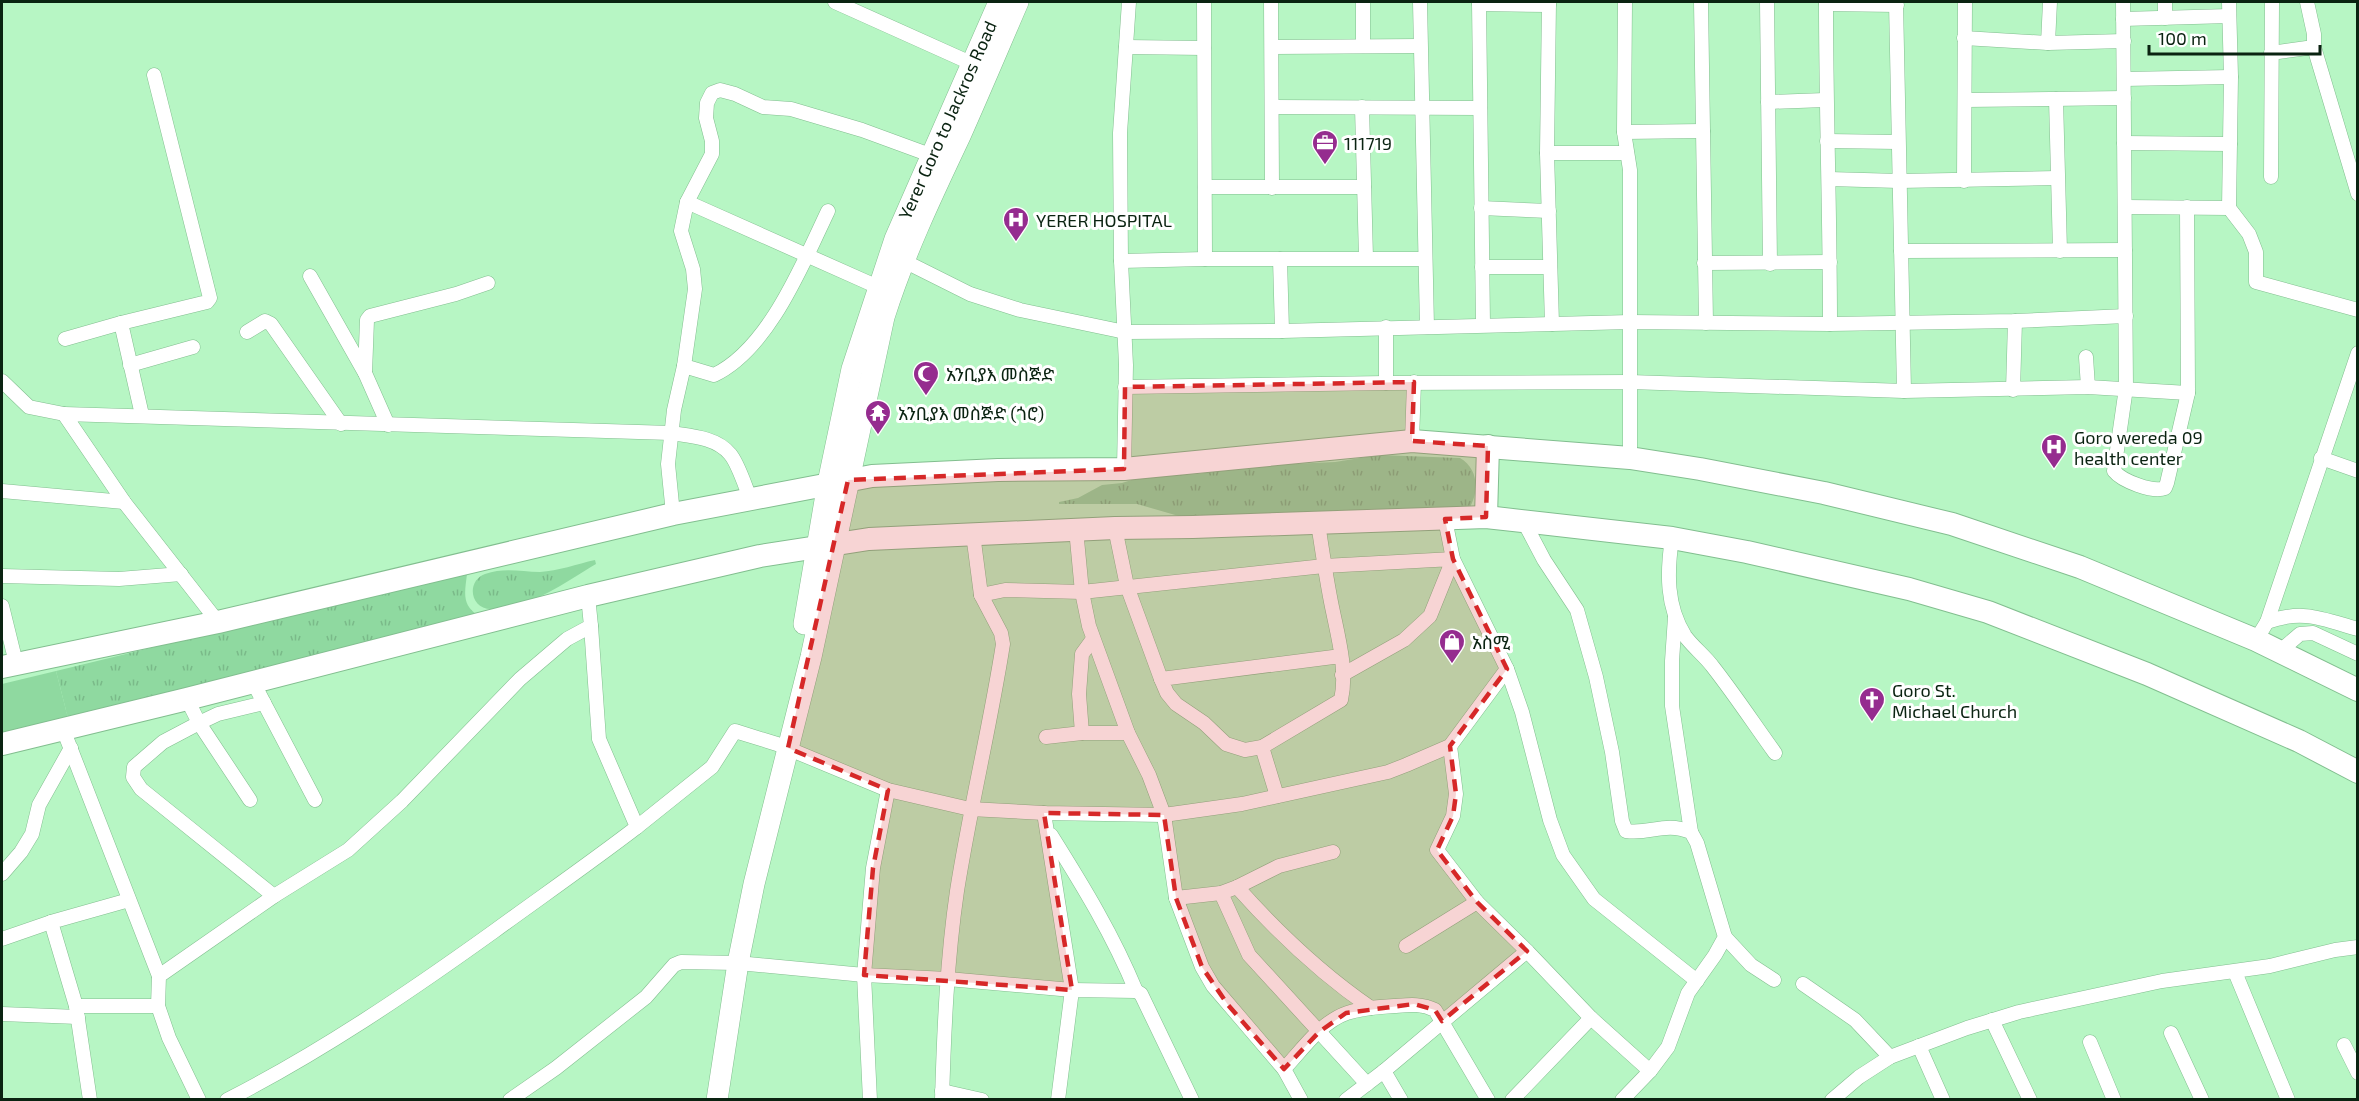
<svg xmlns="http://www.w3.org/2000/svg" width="2359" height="1101" viewBox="0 0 2359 1101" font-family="'Exo 2','Noto Sans Ethiopic',sans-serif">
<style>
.grass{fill:url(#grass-tufts)}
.green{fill:#8fd9a0}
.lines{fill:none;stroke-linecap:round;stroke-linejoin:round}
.minor-casing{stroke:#82be8f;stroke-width:15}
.primary-casing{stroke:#82be8f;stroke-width:22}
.trunk-casing{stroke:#82be8f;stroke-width:24}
.minor{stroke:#fff;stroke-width:14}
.primary{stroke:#fff;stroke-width:21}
.trunk{stroke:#fff;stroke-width:22}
.marked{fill:#d62828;fill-opacity:0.2;stroke:#d62828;stroke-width:4.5;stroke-dasharray:12 8;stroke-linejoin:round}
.labels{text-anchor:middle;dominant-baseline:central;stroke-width:6;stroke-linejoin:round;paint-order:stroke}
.street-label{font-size:18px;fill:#0a2311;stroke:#fff}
.poi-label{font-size:18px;fill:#0a2311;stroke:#fff;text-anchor:start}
</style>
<defs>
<pattern id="grass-tufts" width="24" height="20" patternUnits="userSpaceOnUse" patternTransform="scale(1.5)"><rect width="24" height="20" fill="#8fd9a0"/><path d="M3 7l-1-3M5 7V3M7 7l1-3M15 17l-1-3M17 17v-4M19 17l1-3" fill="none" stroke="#7aba89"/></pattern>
</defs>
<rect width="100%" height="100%" fill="#b7f6c4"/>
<g class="grass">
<path d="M1379 455 1460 458C1479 469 1479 492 1469 509L1196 521 1137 504H1059V502L1078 498 1102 485 1122 483 1144 476 1198 474 1249 466 1335 462Z"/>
<path d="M595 560 596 564C564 583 530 609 491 609 470 609 466 581 485 574 505 567 521 572 540 572 558 571 577 564 595 560Z"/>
<path d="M463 572 467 574C465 592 461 605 479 616L68 718 56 671Z"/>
</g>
<path class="green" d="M56 671 68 718 2 734V684Z"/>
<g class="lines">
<defs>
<g id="minor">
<path d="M835 2 973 64"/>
<path d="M1204 2 1205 259"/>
<path d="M1271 2 1272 188"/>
<path d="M1363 2V46"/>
<path d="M1420 2 1427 327"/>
<path d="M1479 2 1483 325"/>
<path d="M1549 2 1547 153 1552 324"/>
<path d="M1625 2 1624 132 1630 170V458"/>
<path d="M1701 2 1706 323"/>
<path d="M1767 2 1770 264"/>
<path d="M1826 2C1826 109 1830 216 1830 324"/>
<path d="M1896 2 1904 391"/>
<path d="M2123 2 2126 388 2114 471C2122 481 2153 493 2165 488L2167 483 2188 393 2187 207"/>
<path d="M2229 2 2231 77 2229 208 2249 234 2256 252V282L2358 310"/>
<path d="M2307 2 2314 34V47L2358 194"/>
<path d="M1479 4 1549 5"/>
<path d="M1826 4 1897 5"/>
<path d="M2165 18V2"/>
<path d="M2123 19 2229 16"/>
<path d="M1964 38 2048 43 2124 41"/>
<path d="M2048 43 2050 2"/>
<path d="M1126 47 1204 48"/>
<path d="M1273 47 1420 46"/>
<path d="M2271 53 2314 47"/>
<path d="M2124 79 2231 77"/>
<path d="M2056 99 2060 251"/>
<path d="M1965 100 2124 98"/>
<path d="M1768 102 1825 100"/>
<path d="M1273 107 1480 108"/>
<path d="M1362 107 1366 258"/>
<path d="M1624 132 1703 131"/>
<path d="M1827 141 1898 142"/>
<path d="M2124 143 2230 144"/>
<path d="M1547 153H1627"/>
<path d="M2271 177 2272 2"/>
<path d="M1829 179 1899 181 2057 178"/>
<path d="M1964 181 1965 2"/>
<path d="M1205 187H1364"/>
<path d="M687 202 878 287"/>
<path d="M2125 207 2229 208"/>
<path d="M1481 208 1549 211"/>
<path d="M1901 251 2125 250"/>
<path d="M1280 259 1282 331"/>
<path d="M904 261 970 294 1020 310 1125 332 1282 331 1630 322 1830 324 2015 321 2126 316"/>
<path d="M1121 261 1205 259H1425"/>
<path d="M1704 263 1830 262"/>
<path d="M1482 267H1550"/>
<path d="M310 276 365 373 388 425"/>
<path d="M247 332 265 321 271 324 341 424"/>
<path d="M65 339 121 323"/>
<path d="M2086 357 2088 387"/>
<path d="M130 365 193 347"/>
<path d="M684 366 714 375C769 349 803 263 828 211"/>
<path d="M365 373 367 320 370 316 456 294 488 283"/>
<path d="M2 381 29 407 64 414"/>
<path d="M1386 383V327"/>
<path d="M1125 387 1386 383 1630 382 1904 391 2088 387 2188 393"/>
<path d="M2013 390 2015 321"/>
<path d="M142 415 121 323 207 302 210 298 154 75"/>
<path d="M1412 441 1414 382"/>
<path d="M2321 458 2358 471"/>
<path d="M1124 469 1126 365 1121 261 1120 133 1129 2"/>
<path d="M2 491 124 502"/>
<path d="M673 514 668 464 674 410 684 366 695 289 693 269 681 231 687 202 712 154V141L706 118 707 103 712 93 720 90 735 94 763 107 791 109 862 130 933 156"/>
<path d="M1445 519 1453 559 1507 669 1522 712 1550 820 1563 855 1594 899 1697 981"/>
<path d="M1524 522 1544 560 1577 610 1596 677 1612 752 1622 821 1626 831C1650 835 1664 821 1691 832L1697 843 1725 937 1715 955 1688 993 1668 1047 1650 1071"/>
<path d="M1318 523C1322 550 1326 576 1331 602 1337 633 1348 669 1341 700L1262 747 1245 750 1226 744 1204 723 1176 704 1167 693 1161 679 1341 656"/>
<path d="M1115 528 1127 586 1161 679"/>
<path d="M1076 529 1082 592 1089 626 1128 733 1149 775 1164 815 1176 898 1221 893 1237 887C1278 933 1320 973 1371 1008"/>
<path d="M1672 538C1667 572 1666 606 1685 636 1693 647 1705 656 1713 667 1735 695 1754 724 1775 753"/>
<path d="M2 576 119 579 181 574"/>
<path d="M981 595 1005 590 1082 592 1324 566 1453 559 1430 616 1404 640 1342 675"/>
<path d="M2 606 16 663"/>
<path d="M1675 617 1672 661V706L1691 832"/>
<path d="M218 622 124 502 64 414 671 433C690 436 716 437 730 454 738 463 745 486 750 498"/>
<path d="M2267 622C2303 609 2322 619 2358 629"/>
<path d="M2256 640 2267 622 2358 353"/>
<path d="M2279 652 2300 634 2313 633 2358 654"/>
<path d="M253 682 315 800"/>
<path d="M187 699 199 723 250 800"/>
<path d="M264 703 218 714 199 723 163 742 134 767 133 777 141 789 274 896"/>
<path d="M63 729 159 976"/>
<path d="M1082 733 1079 694 1082 654 1093 639"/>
<path d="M1046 737 1082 733H1128"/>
<path d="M1450 746 1456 794 1453 816 1437 850 1477 902 1527 951 1591 1018 1512 1100"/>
<path d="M1262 747 1277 796"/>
<path d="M637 827 712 767 735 731 777 744 888 790 970 809 1044 813 1164 815 1242 804 1388 772 1406 765 1450 746 1507 669"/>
<path d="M1051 835C1083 886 1113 935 1136 991"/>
<path d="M2 874 21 852 32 834 39 805 71 748"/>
<path d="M1237 887 1279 866 1333 852"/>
<path d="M1221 893 1249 955 1367 1084"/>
<path d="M1176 898 1202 967 1213 986 1284 1069"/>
<path d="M1725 937 1751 965 1774 980"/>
<path d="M2 939 51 922"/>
<path d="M1406 946 1477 902"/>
<path d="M2235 972 2288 1100"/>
<path d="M1803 984 1855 1020 1890 1057"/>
<path d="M76 1006 51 922 129 900"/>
<path d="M2 1014 78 1017"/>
<path d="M1591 1018 1650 1071 1622 1100"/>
<path d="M1992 1020 2030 1100"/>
<path d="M2171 1033 2202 1100"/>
<path d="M2090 1042 2114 1100"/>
<path d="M2344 1045 2358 1073"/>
<path d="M1919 1046 1943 1100"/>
<path d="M1384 1071 1401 1100"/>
<path d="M942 1091 982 1100"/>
<path d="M90 1100 76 1006H158"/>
<path d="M199 1100 169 1038 158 1006 159 976 274 896 348 850 402 801 520 679 567 639 591 626 588 596"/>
<path d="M227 1100C321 1052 408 993 493 932 541 897 590 863 637 827L599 739 591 626"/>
<path d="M510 1100 556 1068 646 997 674 965 681 962 738 963 864 975 948 979 1072 990 1044 813"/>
<path d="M870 1100 864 975 873 868 888 790"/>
<path d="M942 1100C944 1031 947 959 957 891 970 808 990 727 1003 644L1001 633 981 595 973 534"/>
<path d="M1058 1100 1072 990 1136 991 1141 994 1192 1100"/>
<path d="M1301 1100 1284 1069C1302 1050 1321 1022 1347 1013 1362 1008 1378 1007 1394 1006 1408 1005 1421 1003 1435 1010L1488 1100"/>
<path d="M1346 1100 1384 1071 1527 951"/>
<path d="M1832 1100 1859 1077 1890 1057 1967 1028 2019 1012 2162 981 2270 966 2335 950 2358 947"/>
</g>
<g id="primary">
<path d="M804 624 828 483 852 369 895 239 999 2"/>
<path d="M717 1100 738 963 754 884 811 657 884 317C904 254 932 195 960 136 980 91 999 46 1018 2"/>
</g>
<g id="trunk">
<path d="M1486 517 1488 446"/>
<path d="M2 667 218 622 673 514 872 476 998 470 1124 469 1412 441 1630 458 1700 469 1824 493 1952 524 2080 567 2256 640 2358 690"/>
<path d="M2 744 187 699 588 596 760 556 869 539 1115 528 1193 527 1486 517 1672 538 1747 552 1909 589 1988 612 2147 674 2299 741 2358 772"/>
</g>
</defs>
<use href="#minor" class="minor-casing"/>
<use href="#primary" class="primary-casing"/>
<use href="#trunk" class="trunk-casing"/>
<use href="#minor" class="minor"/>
<use href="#primary" class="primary"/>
<use href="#trunk" class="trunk"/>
</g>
<path class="marked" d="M1414 382 1412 441 1488 446 1486 517 1445 519 1453 559 1507 669 1450 746 1456 794 1453 816 1437 850 1477 902 1527 951 1442 1021 1435 1010 1414 1004 1346 1013 1319 1032 1284 1069 1228 1005 1202 967 1176 898 1164 815 1044 813 1072 990 864 975 873 868 888 790 788 748 848 480 1124 469 1125 387Z"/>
<defs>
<symbol id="office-pin" viewBox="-11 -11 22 30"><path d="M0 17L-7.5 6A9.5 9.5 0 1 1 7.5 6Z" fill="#952c8f" stroke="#fff"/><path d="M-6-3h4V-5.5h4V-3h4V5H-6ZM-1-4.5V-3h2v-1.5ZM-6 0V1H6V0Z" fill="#fff"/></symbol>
<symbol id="hospital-pin" viewBox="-11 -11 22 30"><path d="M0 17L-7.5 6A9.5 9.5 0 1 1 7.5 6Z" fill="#952c8f" stroke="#fff"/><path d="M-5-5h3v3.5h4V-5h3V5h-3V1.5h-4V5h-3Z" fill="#fff"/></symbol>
<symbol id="mosque-pin" viewBox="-11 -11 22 30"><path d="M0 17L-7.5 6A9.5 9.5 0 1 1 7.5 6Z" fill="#952c8f" stroke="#fff"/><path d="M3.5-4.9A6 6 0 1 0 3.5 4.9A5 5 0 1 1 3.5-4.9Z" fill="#fff"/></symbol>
<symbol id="temple-pin" viewBox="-11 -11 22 30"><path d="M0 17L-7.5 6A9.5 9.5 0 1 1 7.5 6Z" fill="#952c8f" stroke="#fff"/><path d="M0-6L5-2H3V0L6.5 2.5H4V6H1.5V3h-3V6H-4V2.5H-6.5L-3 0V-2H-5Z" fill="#fff"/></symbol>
<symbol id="shop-pin" viewBox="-11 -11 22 30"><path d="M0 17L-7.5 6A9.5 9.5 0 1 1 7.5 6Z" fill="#952c8f" stroke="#fff"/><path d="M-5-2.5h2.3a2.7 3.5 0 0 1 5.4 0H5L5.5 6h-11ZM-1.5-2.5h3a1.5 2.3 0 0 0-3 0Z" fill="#fff"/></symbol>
<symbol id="church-pin" viewBox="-11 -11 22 30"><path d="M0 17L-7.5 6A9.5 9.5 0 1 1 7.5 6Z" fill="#952c8f" stroke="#fff"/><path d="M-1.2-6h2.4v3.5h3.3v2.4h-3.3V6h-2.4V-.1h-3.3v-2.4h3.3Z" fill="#fff"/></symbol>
</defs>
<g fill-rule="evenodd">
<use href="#office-pin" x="1310" y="128" width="30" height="40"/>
<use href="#hospital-pin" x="1001" y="205" width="30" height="40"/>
<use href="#mosque-pin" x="911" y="359" width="30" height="40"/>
<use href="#temple-pin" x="863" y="398" width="30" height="40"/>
<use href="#hospital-pin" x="2039" y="432" width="30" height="40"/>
<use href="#shop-pin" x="1437" y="627" width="30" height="40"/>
<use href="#church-pin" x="1857" y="685" width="30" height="40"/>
</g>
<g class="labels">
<g class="street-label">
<text transform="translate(947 120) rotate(-66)">Yerer Goro to Jackros Road</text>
</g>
<g class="poi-label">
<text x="1344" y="143">111719</text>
<text x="1036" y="220">YERER HOSPITAL</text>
<text x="946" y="374">አንቢያእ መስጅድ</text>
<text x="898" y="413">አንቢያእ መስጅድ (ጎሮ)</text>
<text x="2074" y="437">Goro wereda 09<tspan x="2074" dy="21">health center</tspan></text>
<text x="1472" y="642">አስሚ</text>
<text x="1892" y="690">Goro St.<tspan x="1892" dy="21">Michael Church</tspan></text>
</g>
</g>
<rect width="2359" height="1101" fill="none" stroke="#0a2311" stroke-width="6"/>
<path d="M2149 45v9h171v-9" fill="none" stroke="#0a2311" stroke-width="3"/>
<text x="2158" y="45" font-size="18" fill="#0a2311" stroke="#ffffff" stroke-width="4.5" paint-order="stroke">100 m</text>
</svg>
